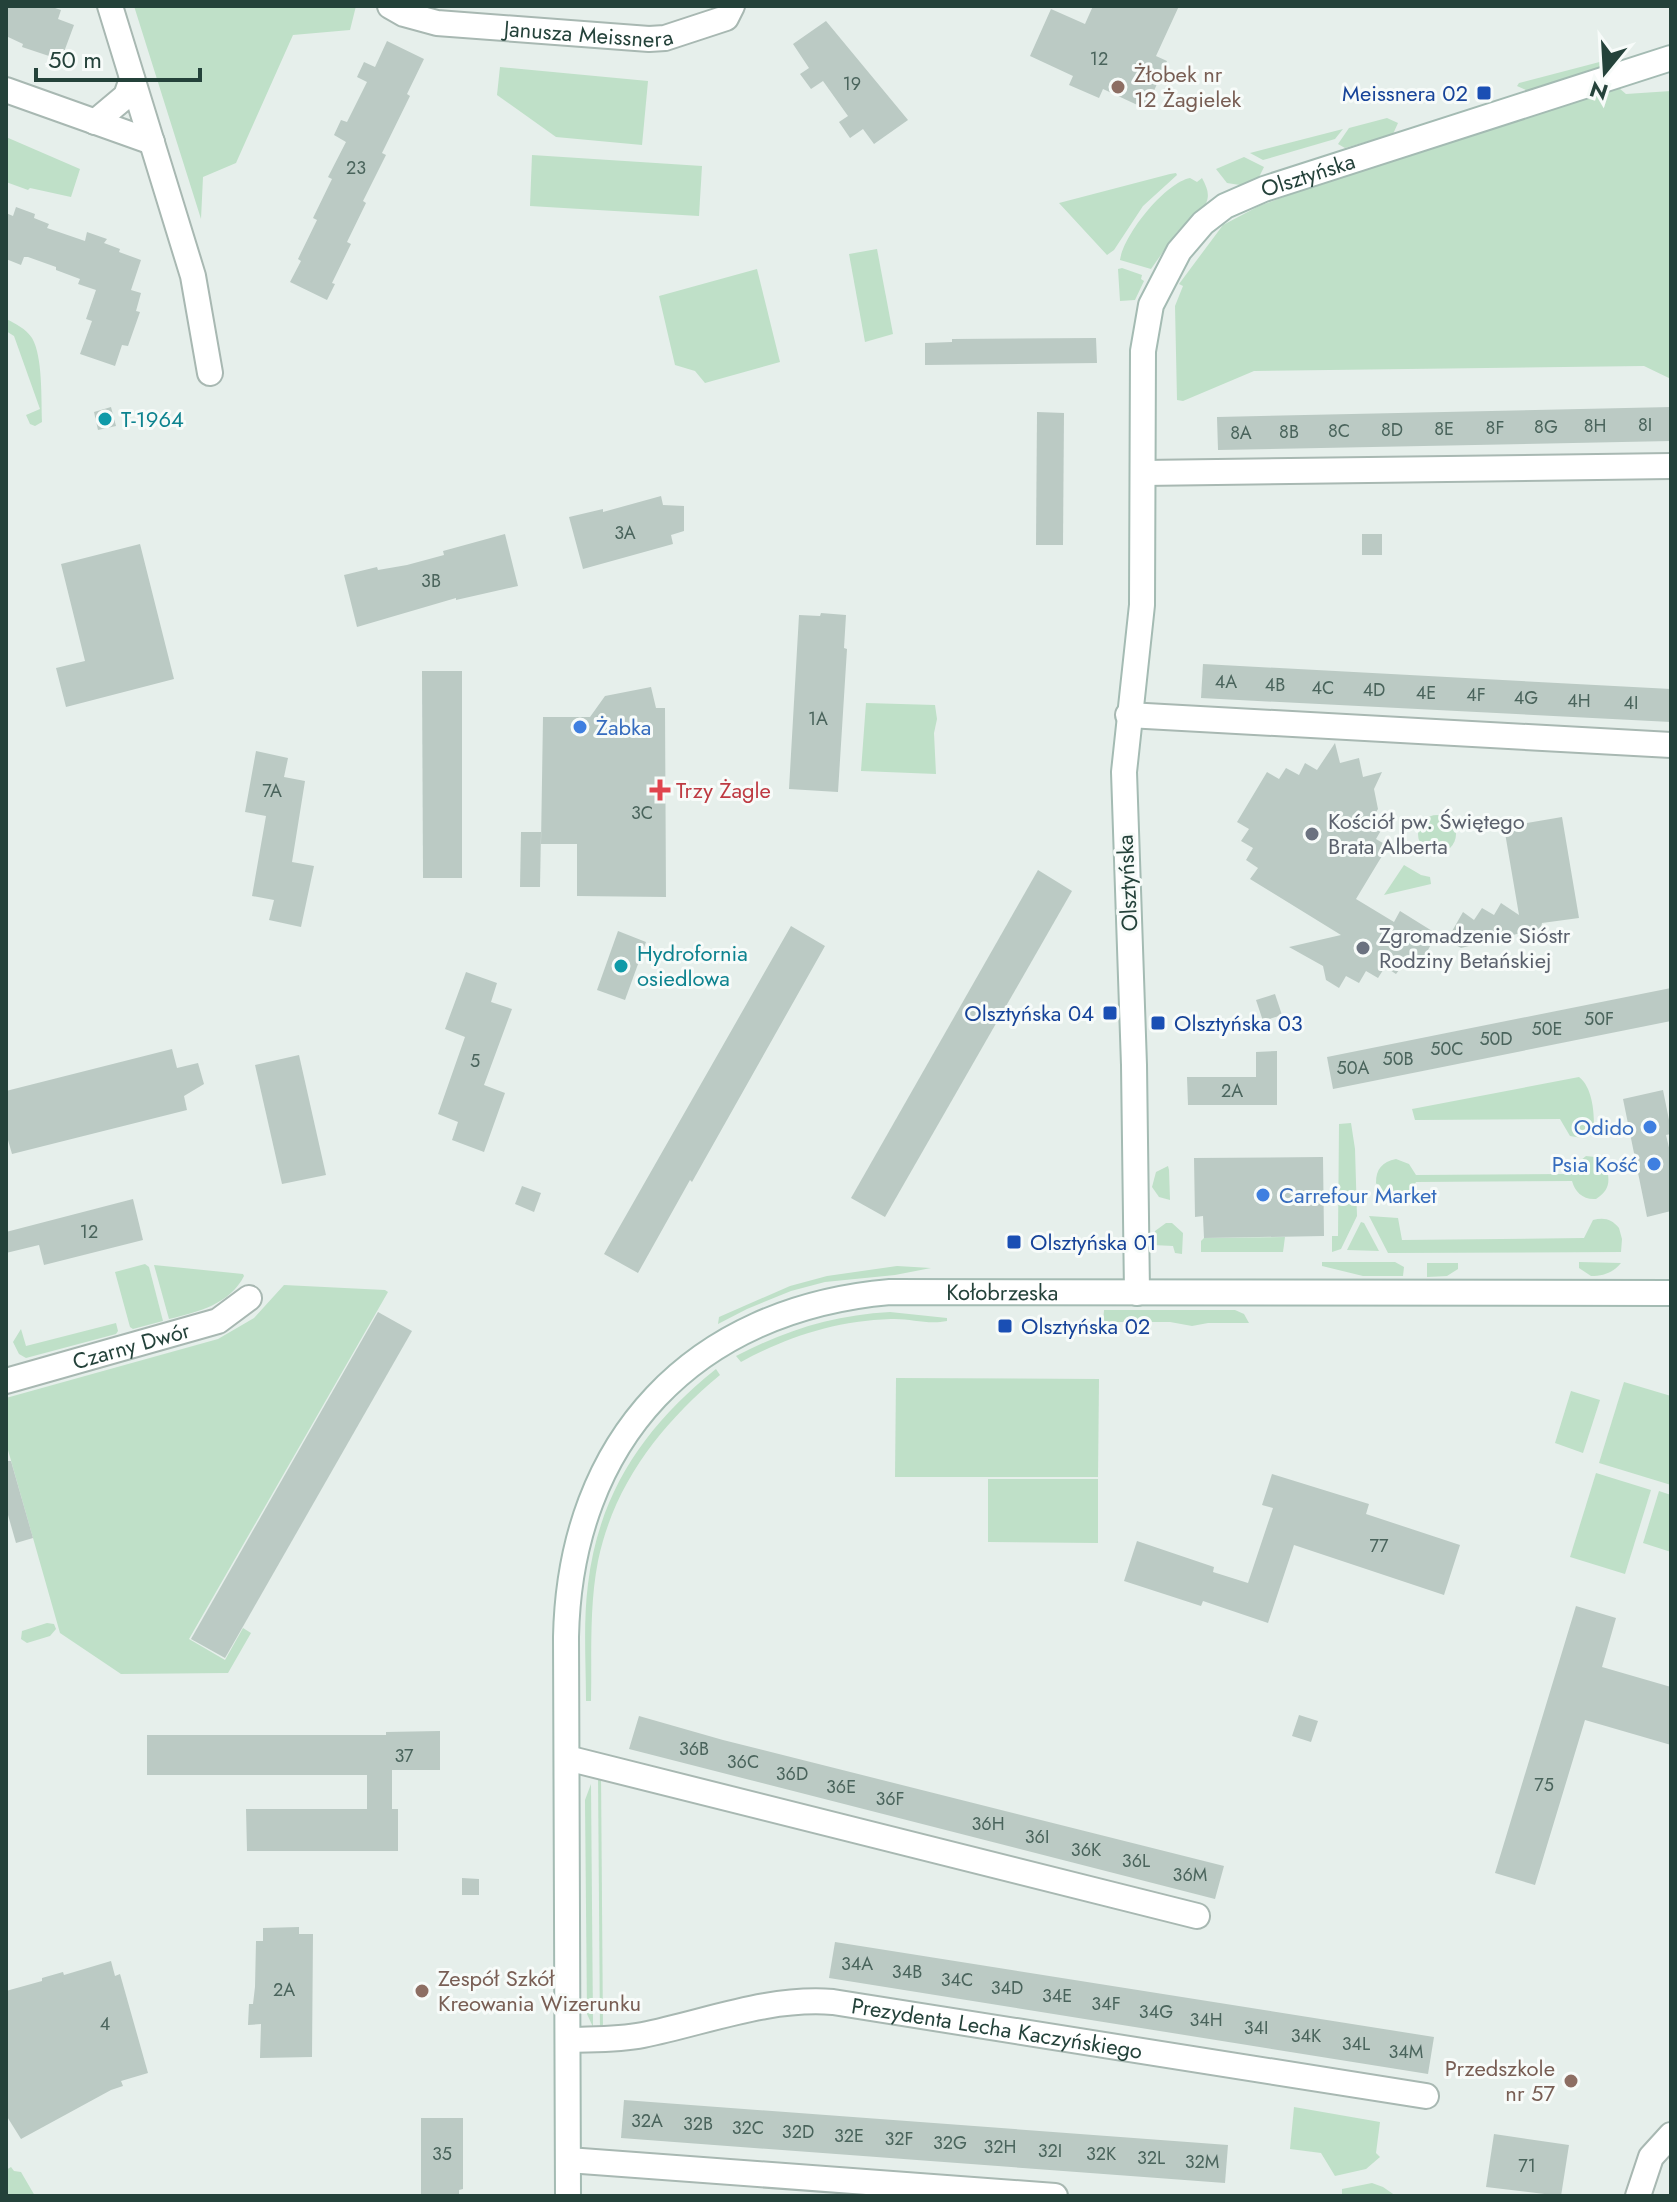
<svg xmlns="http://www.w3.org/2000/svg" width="1677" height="2202" viewBox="0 0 1677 2202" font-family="Jost,sans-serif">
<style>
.green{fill:#bfe0c8}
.building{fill:#bbcac4}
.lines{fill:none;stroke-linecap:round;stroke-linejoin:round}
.street-casing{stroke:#a8b8b2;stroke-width:28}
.secondary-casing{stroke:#a4bbb3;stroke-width:28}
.street{stroke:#fff;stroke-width:24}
.secondary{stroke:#fff;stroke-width:24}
.education-dot{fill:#8d6e63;stroke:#f7fbf9;stroke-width:3}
.transit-dot{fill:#1a4fb4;stroke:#f7fbf9;stroke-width:3}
.culture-dot{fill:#0f9aa8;stroke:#f7fbf9;stroke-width:3}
.shop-dot{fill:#3f7fe0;stroke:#f7fbf9;stroke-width:3}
.health-dot{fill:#e0444e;stroke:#f7fbf9;stroke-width:3}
.worship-dot{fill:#6b7280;stroke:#f7fbf9;stroke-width:3}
.labels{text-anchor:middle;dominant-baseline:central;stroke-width:6;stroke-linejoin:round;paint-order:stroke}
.number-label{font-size:18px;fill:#4a645c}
.street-label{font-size:22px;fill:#24423a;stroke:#f7fbf9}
.education-label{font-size:22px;fill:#785e54;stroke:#f7fbf9;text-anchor:start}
.transit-label{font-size:22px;fill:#164399;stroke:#f7fbf9;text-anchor:start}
.culture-label{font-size:22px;fill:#0d838f;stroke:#f7fbf9;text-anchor:start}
.shop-label{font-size:22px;fill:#366cbe;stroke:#f7fbf9;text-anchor:start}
.health-label{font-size:22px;fill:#be3a42;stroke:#f7fbf9;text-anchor:start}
.worship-label{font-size:22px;fill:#5b616d;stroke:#f7fbf9;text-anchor:start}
</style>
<rect width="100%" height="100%" fill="#e6efeb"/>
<g class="green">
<path d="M134 6H356L350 30 293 35 236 163 203 177 201 219Z"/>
<path d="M1611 59 1613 65 1528 91 1517 86 1519 83Z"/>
<path d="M500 67 648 81 642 145 556 137 497 95Z"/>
<path d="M1619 88 1626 94 1671 91V379L1644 366 1254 371 1183 401 1177 400 1175 306 1183 286 1179 284 1223 225 1259 206 1289 195Z"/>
<path d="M1387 118 1398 123 1393 134 1345 148 1338 144 1349 128Z"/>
<path d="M1343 129 1335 139 1263 160 1250 153Z"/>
<path d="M6 137 80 169 71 197 30 188 28 190 6 182Z"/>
<path d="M532 155 702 166 699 216 530 206Z"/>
<path d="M1244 157 1264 167 1259 177 1240 185 1227 183 1216 169Z"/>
<path d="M1170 174 1176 173 1177 175 1143 206 1114 250 1107 255 1059 203Z"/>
<path d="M1190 178 1197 182 1202 178C1209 191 1211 199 1201 211L1199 210 1177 232 1151 269 1120 260C1124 234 1165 183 1190 178Z"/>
<path d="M877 249 893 334 865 342 849 254Z"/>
<path d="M1122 268 1142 275 1141 279 1144 281 1135 300 1120 301 1118 269Z"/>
<path d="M757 269 780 362 705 383 695 371 675 365 659 296Z"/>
<path d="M6 319C15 323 26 329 32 338 43 357 41 399 42 422L35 426 30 424 26 415 40 409 14 336 6 331Z"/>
<path d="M866 703 935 705 937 719 934 733 936 774 861 771Z"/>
<circle cx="1437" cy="834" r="19"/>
<path d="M1404 865 1421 875 1430 877 1431 884 1384 895Z"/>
<path d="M1579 1077C1592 1087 1594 1110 1594 1126L1582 1138 1570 1136 1560 1119 1415 1120 1412 1109Z"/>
<path d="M1351 1123 1355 1149 1357 1216 1341 1249 1332 1252V1236H1338L1339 1124Z"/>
<path d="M1586 1156 1595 1157 1607 1169C1610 1183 1609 1190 1596 1199 1583 1200 1575 1192 1572 1181L1416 1182 1409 1194 1396 1199 1383 1195 1376 1183C1376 1169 1382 1162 1396 1159L1409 1164 1416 1175 1572 1174 1574 1166Z"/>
<path d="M1168 1166 1169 1170 1170 1200 1159 1197 1152 1187 1156 1172Z"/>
<path d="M1369 1216 1398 1218 1402 1240 1584 1238 1593 1220C1604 1217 1612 1219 1619 1228L1622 1239 1621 1252 1388 1253Z"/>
<path d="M1361 1222 1364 1223 1379 1251 1347 1250Z"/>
<path d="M1166 1223H1172L1183 1233 1182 1254 1175 1253 1173 1246 1153 1245 1155 1231Z"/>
<path d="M1285 1237 1283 1252H1201V1241L1204 1238Z"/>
<path d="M1395 1262 1404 1267 1403 1276H1363L1322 1266V1262Z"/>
<path d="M1579 1262 1621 1263C1613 1273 1603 1276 1591 1276L1579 1268Z"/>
<path d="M1427 1263H1458V1269L1447 1276 1427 1277Z"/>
<path d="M145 1264 149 1267 163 1321 133 1329 130 1327 115 1272Z"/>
<path d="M154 1265 243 1274 244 1276C230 1304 198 1312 169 1319Z"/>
<path d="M897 1266 931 1268 895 1275 825 1282 791 1291 747 1309 718 1324 719 1317 790 1286 827 1276Z"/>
<path d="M284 1285 385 1290 388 1292 189 1639 225 1660 243 1628 251 1633 228 1673 121 1674 60 1633 6 1443V1398L218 1339 254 1318Z"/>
<path d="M1104 1310H1235L1244 1314 1249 1323H1208L1192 1326 1170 1322H1103Z"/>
<path d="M890 1312 947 1318V1321C927 1325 910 1318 891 1319 836 1321 789 1336 741 1362L736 1356C786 1330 834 1315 890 1312Z"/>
<path d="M116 1323 118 1331 116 1334 26 1358 19 1354 13 1342 21 1329 26 1346Z"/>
<path d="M716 1369 720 1375C661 1424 614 1484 598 1561 589 1607 592 1655 591 1701H586C586 1662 583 1623 588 1584 599 1492 645 1426 716 1369Z"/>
<path d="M896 1378 1099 1379 1098 1477H895Z"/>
<path d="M1624 1382 1671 1396V1485L1599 1463Z"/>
<path d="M1571 1391 1600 1400 1583 1453 1555 1443Z"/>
<path d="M1596 1473 1651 1490 1625 1574 1570 1557Z"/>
<path d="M988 1479H1098V1543L988 1542Z"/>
<path d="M1659 1491 1671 1495V1552L1643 1543Z"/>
<path d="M47 1623 54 1624 56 1629 50 1636 27 1643 21 1639 22 1631Z"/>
<path d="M601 1772 603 2033H600L598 1773Z"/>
<path d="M591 1784 593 2027 587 2014 585 1800Z"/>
<path d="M1294 2107 1380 2122 1376 2153 1380 2157 1366 2169 1335 2176 1321 2153 1290 2149Z"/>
<path d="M11 2167 14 2171 21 2172 35 2196H7L6 2170Z"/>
<path d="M1372 2183 1383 2187 1396 2196H1342V2189Z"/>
</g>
<g class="building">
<path d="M6 6H49L61 10 58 19 74 25 61 60 22 47 23 44 6 36Z"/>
<path d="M1093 6H1179L1156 56 1167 61 1146 109 1103 89 1099 98 1069 85 1073 76 1030 56 1051 9 1085 24Z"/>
<path d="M826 21 908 120 874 144 863 129 850 138 839 122 848 116 823 81 811 89 800 74 809 68 793 44Z"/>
<path d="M387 41 424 59 407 94 410 96 382 153 386 155 363 201 366 203 347 242 351 244 332 283 335 284 327 300 290 282 301 261 298 259 317 220 313 218 332 179 328 177 346 142 334 135 341 120 347 122 367 82 357 77 364 62 375 67Z"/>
<path d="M16 207 35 214 34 218 49 224 47 228 85 241 87 232 107 239 104 243 120 249 119 252 141 260 131 290 141 293 136 311 140 312 128 346 122 345 115 366 80 354 92 321 86 319 96 290 78 284 80 279 56 270V267L28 257H24L21 265 6 259V213L13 216Z"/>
<path d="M1096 338 1097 363 925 365V343L952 342V339Z"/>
<path d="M111 407 116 426 98 430 94 412Z"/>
<path d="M1671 407V441L1218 450 1217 417Z"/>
<path d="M1037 412 1064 413 1063 545H1036Z"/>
<path d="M661 496 663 505 684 506V531L671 535 673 544 583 569 569 517 603 509V512Z"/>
<path d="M505 534 518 586 456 600V598L357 627 344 575 377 567 378 570 407 565 444 555 443 551Z"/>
<rect x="1362" y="534" width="20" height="21"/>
<path d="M140 544 174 679 66 707 56 668 85 661 61 564Z"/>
<path d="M821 613 846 615 844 648 847 649 838 792 789 789 799 615 820 616Z"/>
<path d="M1203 664 1671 689V722L1201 698Z"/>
<path d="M422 671H462V878H423Z"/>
<path d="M651 687 656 708H665L666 897 577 896V844H541L543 717H590L605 696Z"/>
<path d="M1335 743 1340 763 1359 758 1363 777 1382 772 1374 789 1378 809 1371 820 1383 827 1376 839 1388 846 1356 899 1394 922 1400 911 1437 934 1424 957 1405 962 1396 974 1385 967 1378 978 1366 971 1359 983 1346 976 1339 988 1326 980 1323 966 1289 947 1341 935 1250 879 1258 868 1246 860 1253 848 1241 841 1249 829 1237 822 1267 772 1279 779 1286 768 1299 775 1305 763 1317 770Z"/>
<path d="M256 751 288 758 284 777 305 781 292 862 314 866 301 927 269 920 274 900 252 896 266 816 245 812Z"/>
<path d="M1562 817 1579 918 1542 923 1541 928 1461 948 1447 940 1463 912 1474 920 1482 908 1494 915 1501 903 1519 915 1504 827Z"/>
<path d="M521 832H541L540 887H520Z"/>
<path d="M1038 870 1072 891 885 1217 851 1198Z"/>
<path d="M791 926 825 946 692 1182 690 1180 638 1273 604 1254Z"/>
<path d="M618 931 646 942 625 1000 597 990Z"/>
<path d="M466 972 497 983 491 1002 512 1009 484 1085 505 1093 484 1152 452 1140 458 1122 438 1114 465 1037 445 1029Z"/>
<path d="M1671 988V1021L1333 1089 1327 1057Z"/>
<path d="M1275 994 1282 1015 1263 1021 1256 1000Z"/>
<path d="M172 1049 177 1068 198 1063 204 1084 184 1096 187 1110 12 1154 6 1133V1091Z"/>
<path d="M1277 1051V1105H1188L1187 1077H1256V1052Z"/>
<path d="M299 1055 326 1175 282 1184 255 1065Z"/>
<path d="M1663 1090 1671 1130V1134L1666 1135 1671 1156V1211L1647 1217 1623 1099Z"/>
<path d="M1323 1157 1324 1236 1204 1238 1203 1216 1195 1217 1194 1158Z"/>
<path d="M522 1186 541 1193 534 1212 515 1204Z"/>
<path d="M133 1199 143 1240 44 1265 39 1245 6 1253V1232Z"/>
<path d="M378 1312 412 1331 225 1658 191 1639Z"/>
<path d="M6 1461H11L33 1538 16 1543 6 1508Z"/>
<path d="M1272 1474 1369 1504 1366 1514 1460 1545 1444 1595 1294 1545 1268 1623 1203 1601 1201 1606 1124 1581 1137 1541 1214 1567 1213 1572 1248 1583 1273 1508 1262 1505Z"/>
<path d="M1576 1606 1616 1618 1602 1667 1671 1687V1745L1585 1720 1535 1885 1495 1873Z"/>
<path d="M1299 1715 1318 1721 1311 1742 1292 1736Z"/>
<path d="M639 1716 723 1740 1224 1866 1215 1899 629 1749Z"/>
<path d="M440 1731V1770H392V1809H398V1851H247L246 1809H367V1775H147V1735H386V1732Z"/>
<path d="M462 1878 479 1879V1895H462Z"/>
<path d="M299 1927V1934H313L312 2057 260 2058 261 2024 248 2025 249 2004H253L255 1987 256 1941H263V1928Z"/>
<path d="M835 1942 1434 2037 1428 2074 829 1978Z"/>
<path d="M111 1961 115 1976 120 1974 148 2073 121 2081 123 2086 111 2090 21 2139 6 2115V1991L42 1981V1978L63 1972 64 1975Z"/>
<path d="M624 2100 1228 2145 1225 2183 621 2138Z"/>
<path d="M421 2118H463V2189L459 2190V2196H421Z"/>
<path d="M1494 2134 1569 2145 1561 2196 1486 2187Z"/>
</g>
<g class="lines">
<defs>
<g id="street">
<path d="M110 6 193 276 210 373"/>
<path id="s1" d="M390 6 404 14 437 23 649 39 665 38 726 18 732 6"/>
<path d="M6 90 152 142"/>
<path d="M95 122 126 96 132 79"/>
<path d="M1143 473 1671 466"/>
<path d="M1128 715 1671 745"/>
<path id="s2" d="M6 1381 218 1321 249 1298"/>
<path d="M567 1758 1197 1916"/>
<path id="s3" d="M569 2040C594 2039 618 2040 643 2035 707 2022 767 1997 833 2002L1426 2096"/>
<path d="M568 2160 1055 2196"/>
<path d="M1638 2196 1651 2157 1671 2135"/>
</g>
<g id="secondary">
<path id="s4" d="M1137 1293 1134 1065 1124 772 1142 605 1143 351 1151 305 1179 251 1203 223 1225 206 1264 189 1671 58"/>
<path id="s5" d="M568 2196 566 1637C570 1439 694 1309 890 1292L1671 1293"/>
</g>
</defs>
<use href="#street" class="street-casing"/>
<use href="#secondary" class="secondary-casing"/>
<use href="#street" class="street"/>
<use href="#secondary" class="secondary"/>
</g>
<g class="education-dot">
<circle cx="1118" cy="87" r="8"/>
<circle cx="422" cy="1991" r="8"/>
<circle cx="1571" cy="2081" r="8"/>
</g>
<g class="transit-dot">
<rect x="1476" y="85" width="16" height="16" rx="4"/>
<rect x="1102" y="1005" width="16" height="16" rx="4"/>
<rect x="1150" y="1015" width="16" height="16" rx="4"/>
<rect x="1006" y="1234" width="16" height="16" rx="4"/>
<rect x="997" y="1318" width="16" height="16" rx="4"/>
</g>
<g class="culture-dot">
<circle cx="105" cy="419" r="8"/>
<circle cx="621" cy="966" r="8"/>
</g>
<g class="shop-dot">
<circle cx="580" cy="727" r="8"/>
<circle cx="1650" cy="1127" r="8"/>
<circle cx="1654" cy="1164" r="8"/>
<circle cx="1263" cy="1195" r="8"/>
</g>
<path class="health-dot" d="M656 778h8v8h8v8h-8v8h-8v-8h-8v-8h8z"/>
<g class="worship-dot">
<circle cx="1312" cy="834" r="8"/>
<circle cx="1363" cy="948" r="8"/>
</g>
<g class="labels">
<g class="number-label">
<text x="1099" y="59">12</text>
<text x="852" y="84">19</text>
<text x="356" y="168">23</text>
<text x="1645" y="425">8I</text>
<text x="1595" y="426">8H</text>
<text x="1546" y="427">8G</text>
<text x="1495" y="428">8F</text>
<text x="1444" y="429">8E</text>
<text x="1392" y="430">8D</text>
<text x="1339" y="431">8C</text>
<text x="1289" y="432">8B</text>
<text x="1241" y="433">8A</text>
<text x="625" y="533">3A</text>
<text x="431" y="581">3B</text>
<text x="1226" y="682">4A</text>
<text x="1275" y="685">4B</text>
<text x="1323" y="688">4C</text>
<text x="1374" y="690">4D</text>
<text x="1426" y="693">4E</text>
<text x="1476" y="695">4F</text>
<text x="1526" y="698">4G</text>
<text x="1579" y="701">4H</text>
<text x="1631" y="703">4I</text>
<text x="818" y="719">1A</text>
<text x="272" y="791">7A</text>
<text x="642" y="813">3C</text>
<text x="1599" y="1019">50F</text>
<text x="1547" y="1029">50E</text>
<text x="1496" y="1039">50D</text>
<text x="1447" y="1049">50C</text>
<text x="1398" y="1059">50B</text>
<text x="475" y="1061">5</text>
<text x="1353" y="1068">50A</text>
<text x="1232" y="1091">2A</text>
<text x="89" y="1232">12</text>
<text x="1379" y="1546">77</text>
<text x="694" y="1749">36B</text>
<text x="404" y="1756">37</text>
<text x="743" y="1762">36C</text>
<text x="792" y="1774">36D</text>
<text x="1544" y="1785">75</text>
<text x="841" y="1787">36E</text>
<text x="890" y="1799">36F</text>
<text x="988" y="1824">36H</text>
<text x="1037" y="1837">36I</text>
<text x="1086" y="1850">36K</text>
<text x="1136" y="1861">36L</text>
<text x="1190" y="1875">36M</text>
<text x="857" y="1964">34A</text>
<text x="907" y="1972">34B</text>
<text x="957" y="1980">34C</text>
<text x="1007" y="1988">34D</text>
<text x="284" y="1990">2A</text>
<text x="1057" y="1996">34E</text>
<text x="1106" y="2004">34F</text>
<text x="1156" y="2012">34G</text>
<text x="1206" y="2020">34H</text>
<text x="105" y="2024">4</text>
<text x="1256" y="2028">34I</text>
<text x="1306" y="2036">34K</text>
<text x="1356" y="2044">34L</text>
<text x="1406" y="2052">34M</text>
<text x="647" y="2121">32A</text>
<text x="698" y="2124">32B</text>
<text x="748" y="2128">32C</text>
<text x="798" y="2132">32D</text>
<text x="849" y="2136">32E</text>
<text x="899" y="2139">32F</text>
<text x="950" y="2143">32G</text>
<text x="1000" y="2147">32H</text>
<text x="1050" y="2151">32I</text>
<text x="442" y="2154">35</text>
<text x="1101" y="2154">32K</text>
<text x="1151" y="2158">32L</text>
<text x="1202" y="2162">32M</text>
<text x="1527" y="2166">71</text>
</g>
<g class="street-label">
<text stroke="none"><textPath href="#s1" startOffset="202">Janusza Meissnera</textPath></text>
<text stroke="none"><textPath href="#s4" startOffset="1204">Olsztyńska</textPath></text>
<text transform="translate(1127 883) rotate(-93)">Olsztyńska</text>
<text stroke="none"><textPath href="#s5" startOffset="1196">Kołobrzeska</textPath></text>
<text stroke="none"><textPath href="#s2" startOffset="130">Czarny Dwór</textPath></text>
<text stroke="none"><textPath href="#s3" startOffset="434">Prezydenta Lecha Kaczyńskiego</textPath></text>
</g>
<g class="education-label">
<text x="1134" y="74">Żłobek nr<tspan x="1134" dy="25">12 Żagielek</tspan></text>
<text x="438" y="1978">Zespół Szkół<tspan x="438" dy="25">Kreowania Wizerunku</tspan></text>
<text x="1555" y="2068" text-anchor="end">Przedszkole<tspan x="1555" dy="25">nr 57</tspan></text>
</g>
<g class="transit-label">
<text x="1468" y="93" text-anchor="end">Meissnera 02</text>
<text x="1094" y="1013" text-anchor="end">Olsztyńska 04</text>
<text x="1174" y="1023">Olsztyńska 03</text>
<text x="1030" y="1242">Olsztyńska 01</text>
<text x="1021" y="1326">Olsztyńska 02</text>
</g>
<g class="culture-label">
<text x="121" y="419">T-1964</text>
<text x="637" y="953">Hydrofornia<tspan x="637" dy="25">osiedlowa</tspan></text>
</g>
<g class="shop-label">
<text x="596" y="727">Żabka</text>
<text x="1634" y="1127" text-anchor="end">Odido</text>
<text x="1638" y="1164" text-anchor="end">Psia Kość</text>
<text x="1279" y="1195">Carrefour Market</text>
</g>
<g class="health-label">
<text x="676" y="790">Trzy Żagle</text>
</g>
<g class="worship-label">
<text x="1328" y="821">Kościół pw. Świętego<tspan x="1328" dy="25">Brata Alberta</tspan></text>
<text x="1379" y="935">Zgromadzenie Sióstr<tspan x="1379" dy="25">Rodziny Betańskiej</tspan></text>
</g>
</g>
<rect width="1677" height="2202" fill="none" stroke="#24423a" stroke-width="16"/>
<g transform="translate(1605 72) rotate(198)" stroke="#f7fbf9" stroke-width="6" paint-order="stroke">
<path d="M0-6L14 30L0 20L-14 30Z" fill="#24423a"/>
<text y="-12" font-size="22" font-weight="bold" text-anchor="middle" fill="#24423a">N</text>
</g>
<path d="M36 68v12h164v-12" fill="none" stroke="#24423a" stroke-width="4"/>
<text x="48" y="68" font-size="24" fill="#24423a" stroke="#f7fbf9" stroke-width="6" paint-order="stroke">50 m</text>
</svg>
